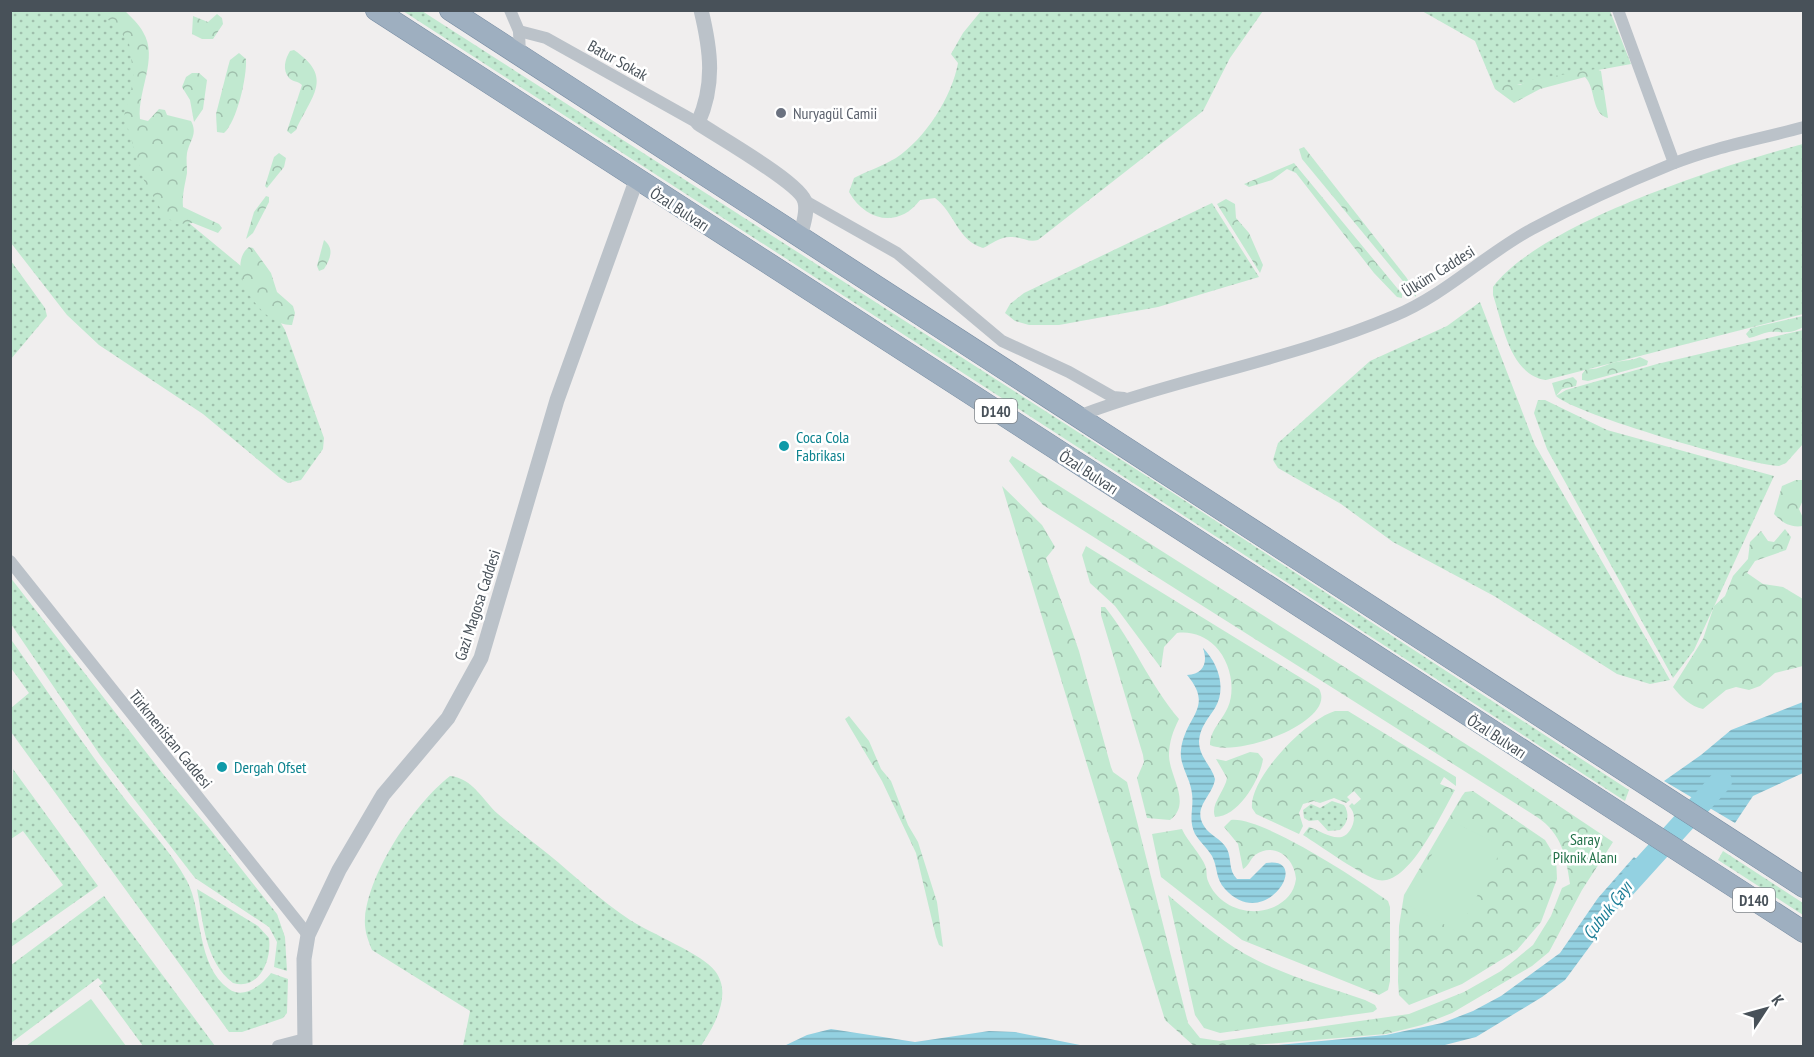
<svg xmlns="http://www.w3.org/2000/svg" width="1814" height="1057" viewBox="0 0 1814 1057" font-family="'PT Sans Narrow',sans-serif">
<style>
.green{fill:url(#green-dots)}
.forest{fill:url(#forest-crowns)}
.pitch{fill:#c1e9d0}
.water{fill:url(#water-rules)}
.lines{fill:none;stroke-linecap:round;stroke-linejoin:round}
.river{stroke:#93d1e1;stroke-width:22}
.trunk-casing{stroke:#778ca2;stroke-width:22}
.minor{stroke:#bbc2c9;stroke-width:12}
.tertiary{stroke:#bbc2c9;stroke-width:15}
.trunk{stroke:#9eafc0;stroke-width:21}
.worship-dot{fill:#6b7280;stroke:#fff;stroke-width:2}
.culture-dot{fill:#0f9aa8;stroke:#fff;stroke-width:2}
.labels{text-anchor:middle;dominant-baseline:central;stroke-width:5;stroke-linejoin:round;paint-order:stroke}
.shield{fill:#fff;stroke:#7f858b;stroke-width:1.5}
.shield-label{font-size:15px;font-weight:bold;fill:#485159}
.street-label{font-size:16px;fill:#485159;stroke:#fff}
.worship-label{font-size:16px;fill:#5b616d;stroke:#fff;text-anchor:start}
.culture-label{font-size:16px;fill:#0d838f;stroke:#fff;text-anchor:start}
.park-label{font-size:16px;fill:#227149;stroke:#fff}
.water-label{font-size:18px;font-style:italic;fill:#1d7e97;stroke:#fff}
</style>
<defs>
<pattern id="green-dots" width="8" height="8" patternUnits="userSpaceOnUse" patternTransform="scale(1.5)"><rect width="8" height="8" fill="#c1e9d0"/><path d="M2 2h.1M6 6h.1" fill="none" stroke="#9fbfac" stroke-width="1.8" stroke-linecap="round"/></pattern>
<pattern id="forest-crowns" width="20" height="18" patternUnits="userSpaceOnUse" patternTransform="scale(1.5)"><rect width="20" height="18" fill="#c1e9d0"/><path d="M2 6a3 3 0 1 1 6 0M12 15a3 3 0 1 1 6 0" fill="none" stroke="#9fbfac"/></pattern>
<pattern id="water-rules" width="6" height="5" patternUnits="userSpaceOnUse" patternTransform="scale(1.5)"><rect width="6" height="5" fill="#93d1e1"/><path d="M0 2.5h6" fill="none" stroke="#7aacb9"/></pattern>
</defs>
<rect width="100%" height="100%" fill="#f0eeee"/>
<g class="green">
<path d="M11 11H104L136 44 132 116 172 209 247 271 266 298 285 330 324 438 323 449 301 480 288 483 280 478 203 414 99 345 67 315 11 243Z"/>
<path d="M403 11H422L1173 493 1629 790 1625 801Z"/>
<path d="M981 11V10L1263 11 1230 58 1203 111 1038 240C1028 243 1021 236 1010 237 999 237 992 244 983 248 957 240 955 213 935 198L920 200C899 228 866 222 849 192L854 178C867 171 883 166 896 158 925 139 952 97 958 63L951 54 963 33Z"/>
<path d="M1422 11H1610L1631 64 1495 89 1475 41Z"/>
<path d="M1803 144V314L1546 380C1510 375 1503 325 1493 295V287C1539 224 1726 164 1803 144Z"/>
<path d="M1212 203 1259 277 1158 307 1059 325H1029L1015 321 1005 313 1010 304 1024 293Z"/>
<path d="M11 261 45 308 47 316 11 359Z"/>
<path d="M1480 302 1535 445 1670 680 1650 684 1617 674 1494 596 1393 542 1341 504 1278 468 1273 460 1278 443 1370 361 1447 326Z"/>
<path d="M1803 330V444L1786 463 1779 466C1749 465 1575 414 1556 396L1566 390 1657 364Z"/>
<path d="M1538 400H1545L1607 430 1774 476 1694 650 1673 678 1547 449 1534 413Z"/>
<path d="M10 577 163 774 209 828 277 914 285 937 287 971 274 967 277 942 269 927 195 878 100 755 11 624Z"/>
<path d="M10 638C47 690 82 744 121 794 142 822 170 849 187 881 203 911 196 966 229 989 244 1000 263 984 271 973L288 979 287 1013 283 1018 242 1032H229L11 732V708L29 693 11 668Z"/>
<path d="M13 769 98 886 11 947V924L63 885 23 831 11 839Z"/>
<path d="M450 776C473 778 483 801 498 814 514 828 532 841 548 854 575 876 601 901 630 920 650 933 704 955 715 971 733 994 714 1026 701 1046H463L470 1011 372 950C368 940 364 930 365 918 369 872 414 804 450 776Z"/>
<path d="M1332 801 1344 805C1350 814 1348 823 1340 830L1328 831 1318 820 1309 821 1304 818 1303 810 1311 804 1320 808Z"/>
<path d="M1723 851 1803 903V915L1718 860Z"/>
<path d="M197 889 258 926 269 938C272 960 259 991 233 983 205 962 203 921 197 889Z"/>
<path d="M104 896 215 1046H143L99 986 103 983 98 978 11 1043V965Z"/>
</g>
<g class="forest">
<path d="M97 11H125C131 17 139 24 143 32 159 58 137 91 140 119L148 121 159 109 165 110 167 115 191 121C198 134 190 140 187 153 186 159 187 166 187 173 185 185 182 194 183 207L219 224 222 228 218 233 193 223 177 224 163 215 156 199 147 190 124 116 134 79 129 43 116 26Z"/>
<path d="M217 14 222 18 223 24 213 39H202L192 34 193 16 208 22Z"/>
<path d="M294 50C335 78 311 96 296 130L291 134 287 131 302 85C298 81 293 82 289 78 282 70 285 59 290 51Z"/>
<path d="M239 53 246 59C247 77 237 121 224 133L217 132 216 114 228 67 230 60Z"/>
<path d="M1596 69 1601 71 1608 118C1591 114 1596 88 1585 77L1540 89 1514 103 1495 89 1498 83 1520 85 1531 80Z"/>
<path d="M192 73H199L207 80 203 109 194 122 190 100 182 87 186 77Z"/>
<path d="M1304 147 1406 277 1416 292V297L1302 159 1299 149Z"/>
<path d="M279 153 286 158 284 167 267 188 265 186 274 157Z"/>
<path d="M1294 163 1402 294V298L1397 297 1374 273 1296 173 1287 169 1272 180 1249 187 1244 184Z"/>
<path d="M266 196 269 197V202L253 233 246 239 254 212Z"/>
<path d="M1226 199 1235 204 1236 218 1249 233 1263 265 1260 273 1217 204Z"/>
<path d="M324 240C335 249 330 259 324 269L319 271 317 266Z"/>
<path d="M249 247 253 248 271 273 277 292 293 306 295 313 292 325C261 327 223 267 249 247Z"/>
<path d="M1803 316V327C1790 335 1782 331 1769 332 1762 333 1756 337 1749 338L1746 334 1751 328Z"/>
<path d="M1640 357 1648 361 1647 365 1588 381 1582 380V374L1586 369C1599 370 1604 365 1616 362 1625 360 1631 361 1640 357Z"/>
<path d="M1573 377 1577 381 1576 386 1562 389 1556 396 1552 383Z"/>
<path d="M1012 456 1483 755 1613 842 1582 890 1549 952 1532 966 1452 1013 1422 1025 1386 1034 1242 1046H1194L1165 1020 1002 486 1042 525 1055 547 1046 558 1079 651 1111 767 1113 772 1127 782 1188 1023 1200 1038 1220 1041 1409 1014 1464 992 1501 971 1533 945 1551 916 1562 888 1570 884C1566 856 1562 834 1537 817L1043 505 1009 461Z"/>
<path d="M1796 480H1803V500L1799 509 1803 518V526C1791 528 1782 523 1774 514L1782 486Z"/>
<path d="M1785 529 1791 537 1786 550 1755 561 1747 573 1763 584 1783 587 1803 599V666L1775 673 1760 686 1749 690 1736 687 1726 690 1703 709C1691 707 1680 696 1673 687L1703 639 1714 606 1725 596 1733 576 1748 559 1750 542 1761 531 1768 541 1774 542Z"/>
<path d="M1086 546 1319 689C1338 721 1238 758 1210 745 1210 730 1222 721 1228 707 1236 688 1230 661 1215 646 1205 636 1191 631 1177 633L1164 647 1161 668 1115 606 1090 583 1082 555Z"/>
<path d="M1101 607H1105C1133 642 1150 685 1179 719 1173 731 1169 742 1169 756 1170 778 1192 803 1170 820L1147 818 1137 778 1144 762 1143 755 1101 615Z"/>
<path d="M1335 711H1348L1456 777V786L1444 777 1440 784 1455 790C1442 812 1409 887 1378 880 1364 877 1319 845 1303 835L1309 827C1324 832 1344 849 1353 824 1355 817 1354 811 1349 806L1352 803 1354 805 1361 799 1354 791 1347 797 1350 800 1346 803 1334 798 1320 803 1314 801 1303 804 1299 813 1303 826 1299 834 1256 814 1252 808C1249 778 1307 719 1335 711Z"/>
<path d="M849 716 869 741 881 769 891 781 908 825 918 842 937 902 943 947 939 945 936 937 916 853 882 781 845 719Z"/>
<path d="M1250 752 1258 753 1263 759C1260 780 1238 817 1215 817 1210 804 1225 791 1227 778L1216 759 1226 761Z"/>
<path d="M1473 791 1545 840 1556 858 1557 879 1541 922 1517 950 1462 984 1409 1005 1399 995 1398 981 1399 926 1404 895 1462 796 1465 792Z"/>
<path d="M1231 820C1262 816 1360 881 1388 901L1390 907V981L1388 990 1379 995 1242 940 1161 877 1152 834 1182 829C1187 841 1204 858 1206 868 1207 873 1206 876 1208 881 1218 907 1250 918 1274 907 1286 901 1294 893 1296 879 1295 859 1275 841 1255 855 1250 859 1249 866 1243 869L1238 844 1224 827Z"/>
<path d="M1168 895C1193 916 1217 938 1245 954 1282 975 1325 986 1365 1000L1375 1005 1377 1009 1373 1012 1220 1033 1204 1028 1195 1015Z"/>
</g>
<g class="pitch">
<path d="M1450 820 1503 847 1458 932 1406 904Z"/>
<path d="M91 999 126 1046H26Z"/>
</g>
<g class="water">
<path d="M1203 648C1218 663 1227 688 1215 708 1208 719 1200 727 1199 741 1199 757 1211 765 1215 779 1213 796 1192 807 1204 826 1210 836 1221 838 1227 849 1232 859 1228 870 1237 879H1250L1266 863C1313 855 1266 934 1225 889 1215 878 1218 867 1212 856 1207 848 1200 842 1195 834 1188 820 1194 808 1192 794 1191 779 1179 765 1181 750 1185 716 1215 708 1187 675 1204 674 1208 662 1203 648Z"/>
<path d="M1803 702V773L1753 796 1735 823 1664 781 1701 755 1731 730Z"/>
<path d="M1634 857 1653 871 1624 900 1565 980 1542 997 1476 1037 1441 1046H1266L1386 1035 1442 1023 1473 1011 1501 996 1560 953 1598 898Z"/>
<path d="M831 1029 915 1042 989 1031 1015 1032 1085 1046H784L807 1035Z"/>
</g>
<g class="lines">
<path class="river" d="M1624 888 1721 781"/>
<defs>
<g id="trunk">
<path d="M376 10 1804 932"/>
<path d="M450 10 1804 887"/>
</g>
</defs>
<use href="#trunk" class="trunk-casing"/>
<g class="minor">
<path d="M510 10 519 31 520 56"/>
<path d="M1618 10 1674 163"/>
<path d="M519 31 546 38 698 123"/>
<path d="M805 201 897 253 1002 341 1069 372 1113 397 1124 398"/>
<path d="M1078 416C1182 377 1293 359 1394 316 1445 295 1484 255 1532 229 1577 205 1625 183 1672 164 1714 147 1761 139 1804 127"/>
<path d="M10 561 308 935"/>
<path d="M278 1046 305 1039"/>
</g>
<g class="tertiary">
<path d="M701 10C711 51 715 85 698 123 717 136 802 184 805 202 808 213 802 227 800 238"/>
<path d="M305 1046 304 959 308 935 339 870 383 795 448 718 481 658 557 400 636 181"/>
</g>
<use href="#trunk" class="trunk"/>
</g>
<circle class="worship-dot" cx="781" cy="113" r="6"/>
<g class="culture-dot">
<circle cx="784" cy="446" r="6"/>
<circle cx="222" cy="767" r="6"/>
</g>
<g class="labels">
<g class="shield">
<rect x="975" y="399" width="42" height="24" rx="4.5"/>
<rect x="1733" y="888" width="42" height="24" rx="4.5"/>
</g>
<g class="shield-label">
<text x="996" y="411">D140</text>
<text x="1754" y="900">D140</text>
</g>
<g class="street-label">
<text transform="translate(618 60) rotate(29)">Batur Sokak</text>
<text transform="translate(680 209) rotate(33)">Özal Bulvarı</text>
<text transform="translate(1438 271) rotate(-32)">Ülküm Caddesi</text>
<text transform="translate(1089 472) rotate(33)">Özal Bulvarı</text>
<text transform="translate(477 605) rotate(-72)">Gazi Magosa Caddesi</text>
<text transform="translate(1497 736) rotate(33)">Özal Bulvarı</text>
<text transform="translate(171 739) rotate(51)">Türkmenistan Caddesi</text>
</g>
<g class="worship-label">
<text x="793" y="113">Nuryagül Camii</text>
</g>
<g class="culture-label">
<text x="796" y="437">Coca Cola<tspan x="796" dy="18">Fabrikası</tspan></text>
<text x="234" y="767">Dergah Ofset</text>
</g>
<g class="park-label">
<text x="1585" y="839">Saray<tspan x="1585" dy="18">Piknik Alanı</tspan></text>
</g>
<g class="water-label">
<text transform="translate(1607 910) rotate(-52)">Çubuk Çayı</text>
</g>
</g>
<rect width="1814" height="1057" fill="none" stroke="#485159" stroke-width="24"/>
<g transform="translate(1766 1009) rotate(54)" stroke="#ffffff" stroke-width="4.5" paint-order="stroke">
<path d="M0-4.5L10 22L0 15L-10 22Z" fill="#485159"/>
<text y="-9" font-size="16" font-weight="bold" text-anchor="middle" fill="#485159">K</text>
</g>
</svg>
